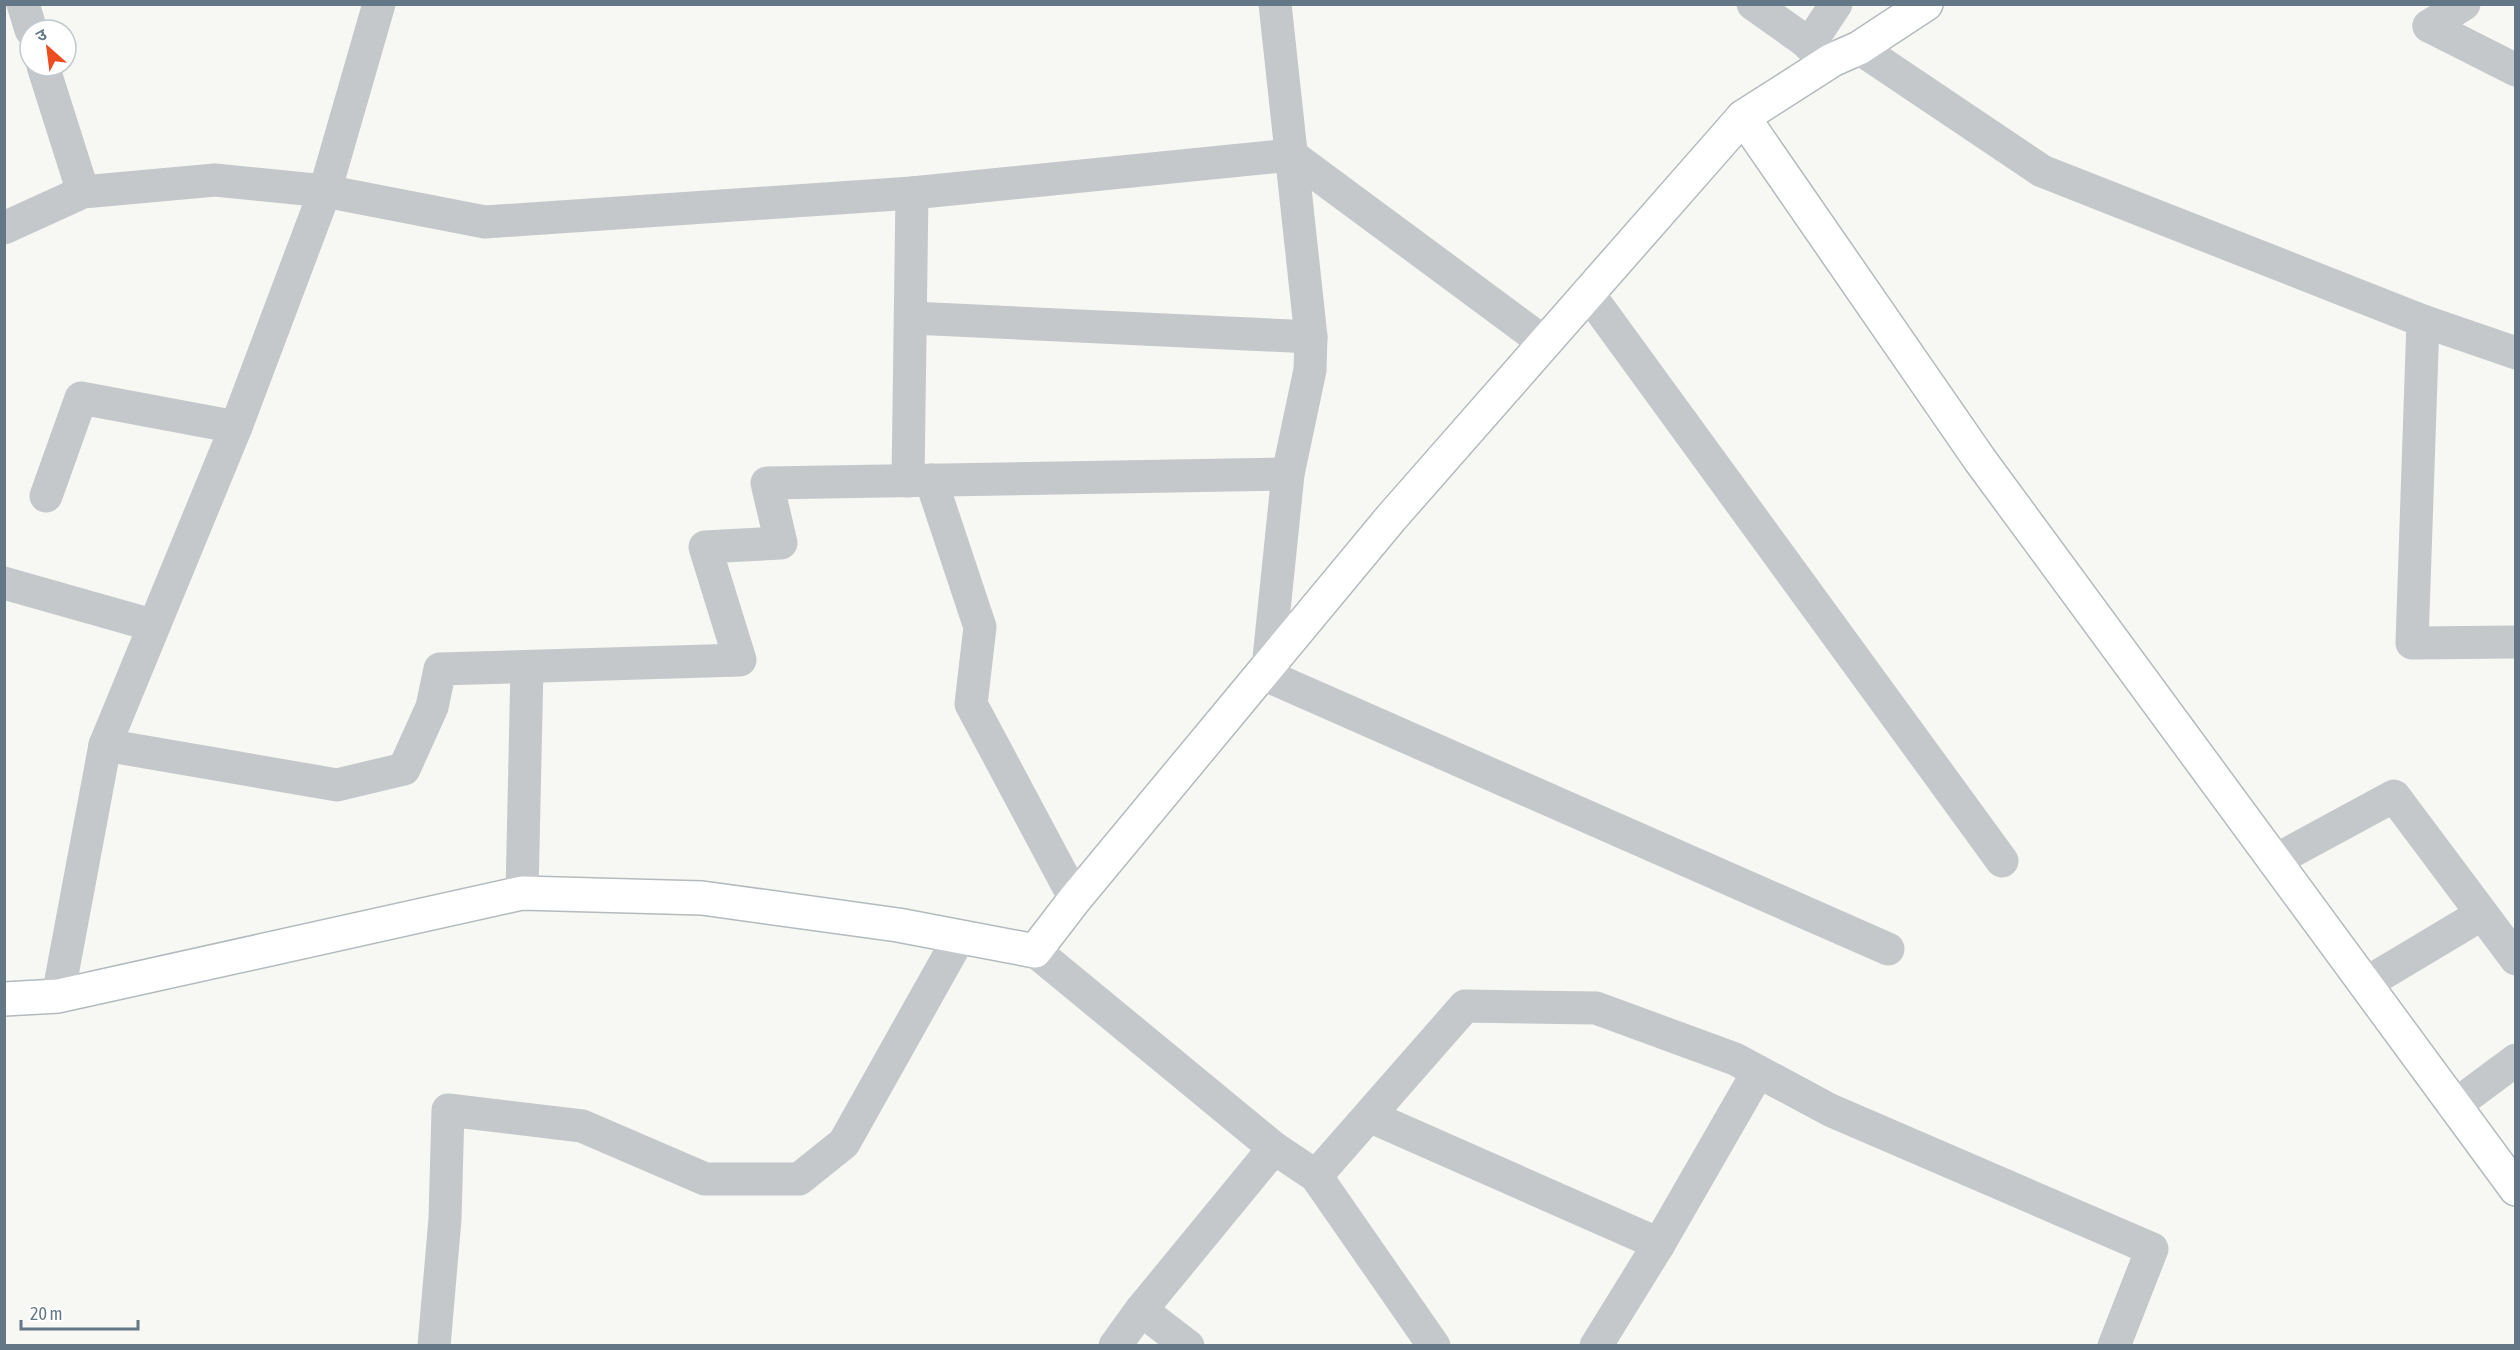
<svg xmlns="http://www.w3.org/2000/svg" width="2520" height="1350" viewBox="0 0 2520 1350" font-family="'Asap Condensed','Noto Sans Devanagari',sans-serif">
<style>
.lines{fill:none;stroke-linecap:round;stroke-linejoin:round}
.secondary-casing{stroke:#b4babe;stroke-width:36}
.street{stroke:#c4c8cb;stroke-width:33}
.secondary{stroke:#fff;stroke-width:33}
</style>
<rect width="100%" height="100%" fill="#f7f7f3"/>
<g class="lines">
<defs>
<g id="secondary">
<path d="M1743 117 1980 460 2516 1189"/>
<path d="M4 999 58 996 522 893 702 898 898 925 1035 951 1075 899 1391 518 1743 117 1832 60 1859 48 1926 4"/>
</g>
</defs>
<use href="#secondary" class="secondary-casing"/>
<g class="street">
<path d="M23 4 31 30"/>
<path d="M1753 4 1832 60"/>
<path d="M2429 26 2516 70"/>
<path d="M2429 26 2464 4"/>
<path d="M1809 45 1836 4"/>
<path d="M1859 48 2042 171 2423 321 2516 353"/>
<path d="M43 66 83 192"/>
<path d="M4 228 83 192 215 180 325 191 485 222 912 193 1291 155 1545 343"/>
<path d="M1588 293 2002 861"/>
<path d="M912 318 1311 337"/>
<path d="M2423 321 2412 643 2516 642"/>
<path d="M931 480 980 627 971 704 1075 899"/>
<path d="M908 481 912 193"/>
<path d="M46 496 81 398 236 427"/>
<path d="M4 583 152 625"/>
<path d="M1268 668 1288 474 1310 370 1311 337 1275 4"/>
<path d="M1263 674 1888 949"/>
<path d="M105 745 337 785 404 769 432 707 440 669 740 660 705 547 781 543 767 483 1288 474"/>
<path d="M2274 861 2394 796 2516 959"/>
<path d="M522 893 527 667"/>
<path d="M1035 951 1274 1148 1316 1176 1434 1346"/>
<path d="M2365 984 2482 914"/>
<path d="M58 996 105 745 236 427 325 191 379 4"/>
<path d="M2454 1106 2516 1060"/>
<path d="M1369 1116 1659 1244"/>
<path d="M1316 1176 1465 1006 1596 1008 1735 1059 1830 1110 2152 1249 2114 1346"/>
<path d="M1141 1310 1188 1346"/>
<path d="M434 1346 445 1219 448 1110 582 1126 705 1179H799L844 1143 959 938"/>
<path d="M1115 1346 1141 1310 1274 1148"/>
<path d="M1596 1346 1659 1244 1758 1072"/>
</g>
<use href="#secondary" class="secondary"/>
</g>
<rect width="2520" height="1350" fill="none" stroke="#647786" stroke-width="12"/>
<g transform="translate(48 48) rotate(332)"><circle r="28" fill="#ffffff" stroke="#c1c9cf" stroke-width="1.5"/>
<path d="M0-4.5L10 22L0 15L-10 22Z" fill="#ec4c1e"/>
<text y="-9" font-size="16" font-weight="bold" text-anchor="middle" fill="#647786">उ</text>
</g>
<path d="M21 1320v9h117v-9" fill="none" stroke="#647786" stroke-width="3"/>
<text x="30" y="1320" font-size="18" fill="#647786" stroke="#ffffff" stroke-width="4.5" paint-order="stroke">20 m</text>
</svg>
